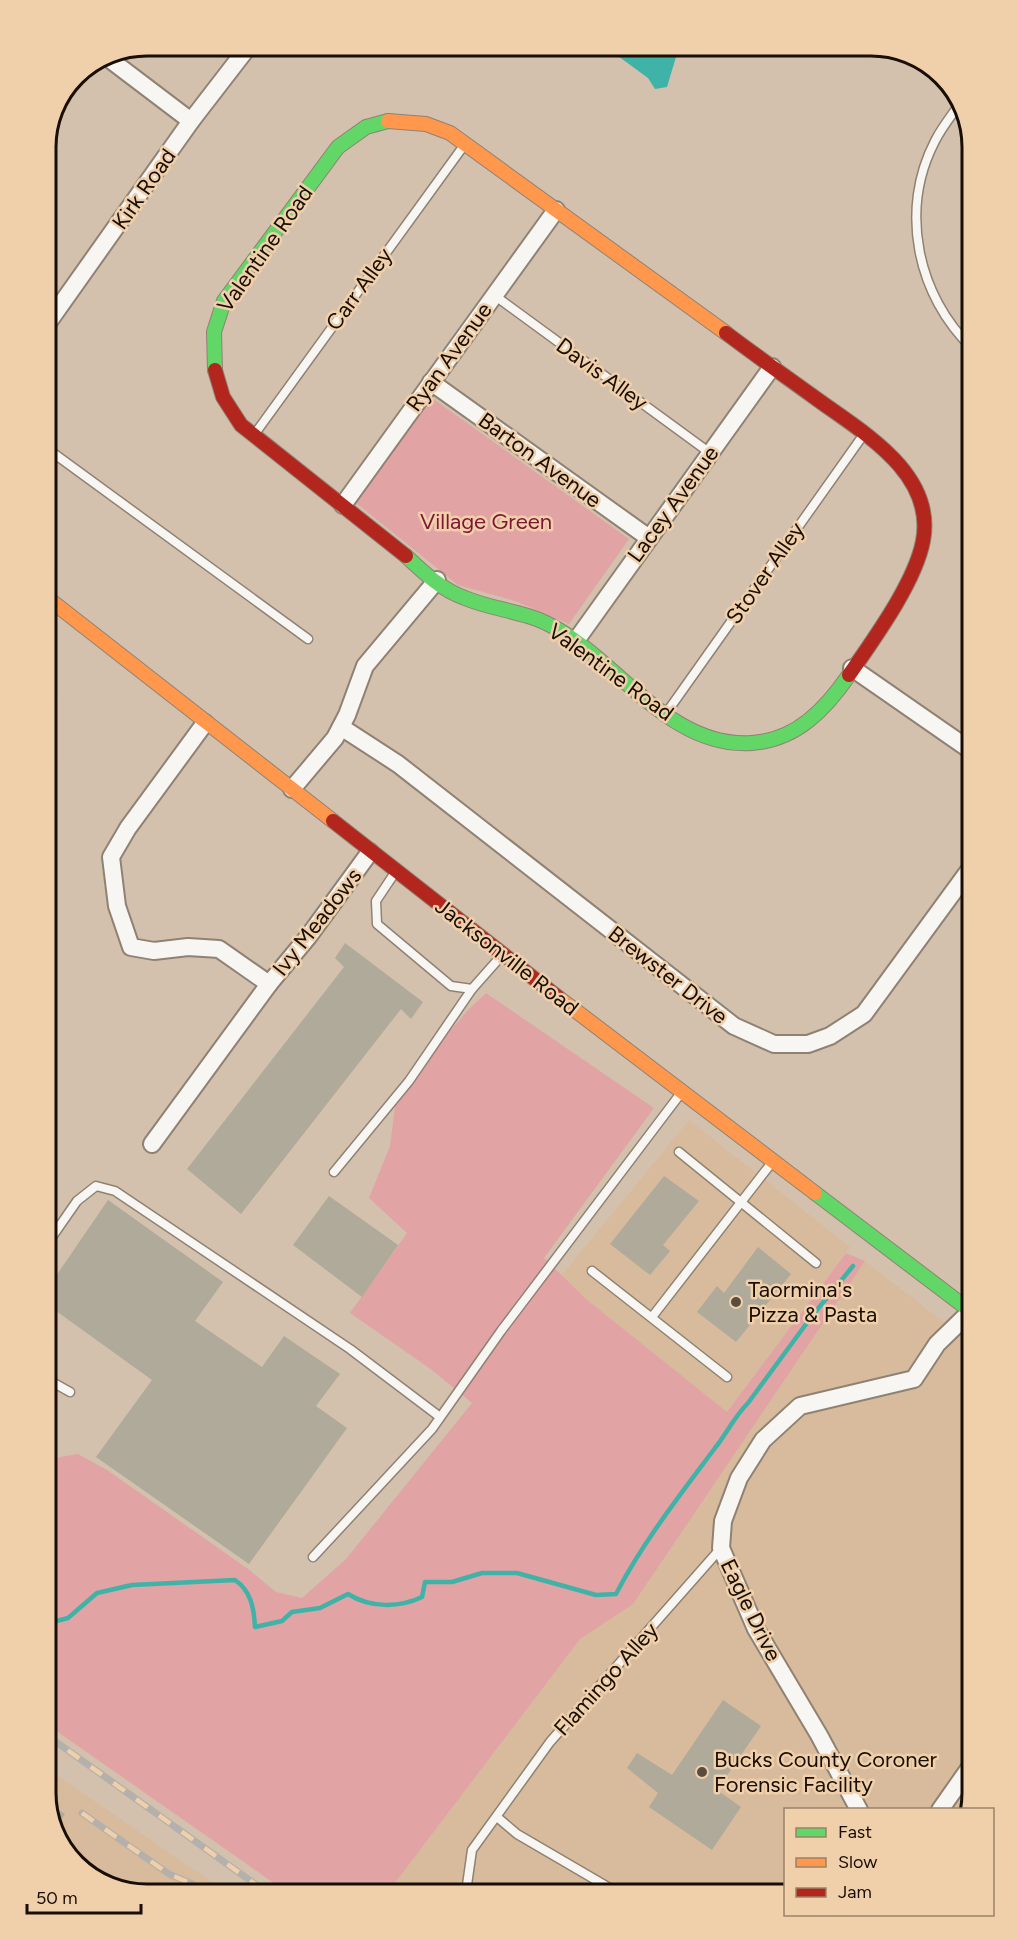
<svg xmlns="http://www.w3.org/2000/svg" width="1018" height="1940" viewBox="0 0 1018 1940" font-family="Figtree,sans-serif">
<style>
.built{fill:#d7bb9c}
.green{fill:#e1a3a4}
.water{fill:#3fb3a8}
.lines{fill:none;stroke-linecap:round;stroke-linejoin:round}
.stream{stroke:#3fb3a8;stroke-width:4.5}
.building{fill:#afaa9a}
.lane-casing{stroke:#8f8273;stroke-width:11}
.street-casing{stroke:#8f8273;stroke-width:20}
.fast-casing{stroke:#8f8273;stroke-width:16}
.slow-casing{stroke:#8f8273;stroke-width:16}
.jam-casing{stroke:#8f8273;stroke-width:16}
.lane{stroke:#f8f6f3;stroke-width:8}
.street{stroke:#f8f6f3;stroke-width:16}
.fast{stroke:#63d668;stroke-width:14}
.slow{stroke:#ff974d;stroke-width:14}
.jam{stroke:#b3261e;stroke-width:14}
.rail-casing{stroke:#b4b0ab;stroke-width:7}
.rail{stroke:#f0cfab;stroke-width:4.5;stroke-dasharray:14;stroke-linecap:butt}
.poi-dot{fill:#5a4d3f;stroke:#f0cfab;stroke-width:2}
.labels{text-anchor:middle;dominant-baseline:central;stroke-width:5;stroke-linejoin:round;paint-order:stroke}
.street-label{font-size:22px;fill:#190e03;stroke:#f0cfab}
.park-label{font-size:22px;fill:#7f1436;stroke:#f0cfab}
.poi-label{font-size:22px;fill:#190e03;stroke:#f0cfab;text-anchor:start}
.rim{fill:none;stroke:#190e03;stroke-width:3}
</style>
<rect width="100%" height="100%" fill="#d3c1ae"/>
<g class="built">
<path d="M689 1120 850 1247 727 1412 586 1299 561 1276Z"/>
<path d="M865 1261 973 1345V1794L968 1809 786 1810 785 1888 388 1892 580 1639 633 1603Z"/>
<path d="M45 1767 229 1894 140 1895 90 1878 53 1833 45 1794Z"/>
</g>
<g class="green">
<path d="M432 398 629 539 569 624 515 601 458 585 355 502Z"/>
<path d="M486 993 654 1108 544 1258 586 1299 727 1412 846 1253 865 1261 633 1604 580 1639 388 1892 288 1893 45 1723V1466L60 1457 78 1454 107 1470 248 1569 276 1592 302 1598 346 1559 472 1403 432 1370 350 1313 407 1233 369 1198 390 1146 397 1092 469 1009Z"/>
</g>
<path class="water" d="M679 47 667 87 655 89 648 78 607 48Z"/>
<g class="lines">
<path class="stream" d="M45 1624 68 1618 97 1593 132 1585 235 1580C251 1591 254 1608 255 1627L282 1621 292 1612 320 1608 348 1594C370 1608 399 1608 422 1597L425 1582H452L482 1573H517L596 1595 616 1594C643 1542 680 1495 715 1448 727 1433 734 1417 748 1403L812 1316 853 1266"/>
</g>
<g class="building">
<path d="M345 943 423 1002 411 1019 401 1009 241 1214 187 1169 344 967 335 958Z"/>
<path d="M664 1176 699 1201 663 1245 670 1251 650 1275 610 1244Z"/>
<path d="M329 1196 398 1245 362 1297 293 1245Z"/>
<path d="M108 1200 223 1282 195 1321 262 1367 284 1336 340 1374 316 1406 347 1428 249 1564 96 1457 152 1380 45 1303V1292Z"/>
<path d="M758 1247 791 1274 736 1342 697 1312 717 1286 724 1293Z"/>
<path d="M723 1700 761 1726 717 1790 741 1807 712 1850 649 1807 658 1793 627 1768 637 1753 672 1775Z"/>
<path d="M46 1801 65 1814 53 1832 50 1818Z"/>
</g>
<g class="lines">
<defs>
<g id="lane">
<path d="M961 102C952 115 942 127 935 141 899 210 917 296 973 349"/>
<path d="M494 295 710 453"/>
<path d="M254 435 465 144"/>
<path d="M45 447 308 639"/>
<path d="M667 712 864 434"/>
<path d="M396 871 376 901 377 924 451 986 472 989 503 954"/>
<path d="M679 1152 816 1263"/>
<path d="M334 1172 409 1081 472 989"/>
<path d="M45 1247 77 1201 96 1186 115 1191 350 1349 440 1417"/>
<path d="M592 1271 727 1377"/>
<path d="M652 1317 773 1161"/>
<path d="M45 1378 70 1392"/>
<path d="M313 1557 432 1429 501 1331 681 1093"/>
<path d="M497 1817 517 1834 613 1890"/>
<path d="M466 1892 472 1850 550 1742 721 1548"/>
</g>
<g id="street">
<path d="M104 55 191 121"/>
<path d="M45 327 191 121 245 51"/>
<path d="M431 382 649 538"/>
<path d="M343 505 556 210"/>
<path d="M575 642 772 367"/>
<path d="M852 668 973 752"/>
<path d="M205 723 128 828 111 857 117 906 131 947 154 951 188 947 219 949 269 984 308 937 370 852"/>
<path d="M341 727 398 764 734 1026 774 1044H808L830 1036 864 1014 973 865"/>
<path d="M292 789 335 738 347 715 365 666 437 580"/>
<path d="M152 1144 269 984"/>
<path d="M859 1810 819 1735 756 1629 721 1548 723 1521 739 1478 763 1440 800 1406 914 1379 937 1344 973 1309"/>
<path d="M940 1810 973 1763"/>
</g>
<g id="fast">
<path d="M215 370 214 332 224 301 338 147 366 127 388 121"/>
<path d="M406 556C424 573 442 590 465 598 493 610 525 611 552 626 618 661 670 749 752 743 796 740 825 710 849 675"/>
<path d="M815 1193 973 1313"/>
</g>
<g id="slow">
<path d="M388 121 426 124 450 133 726 333"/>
<path d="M45 596 333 821"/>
<path d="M559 998 815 1193"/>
</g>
<g id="jam">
<path d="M726 333C755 355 785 376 814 397 860 431 936 472 923 541 915 583 873 640 849 675"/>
<path d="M215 370 223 397 241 425 406 556"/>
<path d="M333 821 559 998"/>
</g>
</defs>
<use href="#lane" class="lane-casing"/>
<use href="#street" class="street-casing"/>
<use href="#fast" class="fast-casing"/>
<use href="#slow" class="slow-casing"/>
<use href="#jam" class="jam-casing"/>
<use href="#lane" class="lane"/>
<use href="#street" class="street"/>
<use href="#fast" class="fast"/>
<use href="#slow" class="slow"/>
<use href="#jam" class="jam"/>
<defs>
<g id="rail">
<path d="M45 1734 269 1894"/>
<path d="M82 1813 169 1874 215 1894"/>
</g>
</defs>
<use href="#rail" class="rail-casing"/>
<use href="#rail" class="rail"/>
</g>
<g class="poi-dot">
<circle cx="736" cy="1302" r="6"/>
<circle cx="702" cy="1772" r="6"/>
</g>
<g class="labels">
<g class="street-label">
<text transform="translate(144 189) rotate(-55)">Kirk Road</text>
<text transform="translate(265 249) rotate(-55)">Valentine Road</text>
<text transform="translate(359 289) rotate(-54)">Carr Alley</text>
<text transform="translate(449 357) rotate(-54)">Ryan Avenue</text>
<text transform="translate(602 374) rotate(36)">Davis Alley</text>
<text transform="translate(540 460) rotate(36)">Barton Avenue</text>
<text transform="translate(673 504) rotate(-54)">Lacey Avenue</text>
<text transform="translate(765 573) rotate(-55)">Stover Alley</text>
<text transform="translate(611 672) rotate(36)">Valentine Road</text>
<text transform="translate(317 922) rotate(-52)">Ivy Meadows</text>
<text transform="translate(507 957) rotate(38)">Jacksonville Road</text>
<text transform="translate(668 975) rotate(38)">Brewster Drive</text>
<text transform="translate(751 1610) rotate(64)">Eagle Drive</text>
<text transform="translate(606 1679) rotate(-48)">Flamingo Alley</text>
</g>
<g class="park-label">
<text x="486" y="521">Village Green</text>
</g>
<g class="poi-label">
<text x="748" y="1289">Taormina's<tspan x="748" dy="25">Pizza &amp; Pasta</tspan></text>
<text x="714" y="1759">Bucks County Coroner<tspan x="714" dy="25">Forensic Facility</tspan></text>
</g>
</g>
<path d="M0 0H1018V1940H0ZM147 56H871A91 91 0 0 1 962 147V1793A91 91 0 0 1 871 1884H147A91 91 0 0 1 56 1793V147A91 91 0 0 1 147 56Z" fill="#f0cfab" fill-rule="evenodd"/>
<path class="rim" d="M147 56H871A91 91 0 0 1 962 147V1793A91 91 0 0 1 871 1884H147A91 91 0 0 1 56 1793V147A91 91 0 0 1 147 56Z"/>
<rect x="784" y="1808" width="210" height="108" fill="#f0cfab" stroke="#9a8268" stroke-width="1.5"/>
<rect x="796" y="1828" width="30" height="9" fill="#63d668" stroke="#9a8268" stroke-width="1.5"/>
<text x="838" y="1838" font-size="18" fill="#190e03">Fast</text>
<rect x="796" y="1858" width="30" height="9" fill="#ff974d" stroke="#9a8268" stroke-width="1.5"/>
<text x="838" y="1868" font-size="18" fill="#190e03">Slow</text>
<rect x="796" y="1888" width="30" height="9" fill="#b3261e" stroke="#9a8268" stroke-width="1.5"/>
<text x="838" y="1898" font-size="18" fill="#190e03">Jam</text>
<path d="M27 1904v9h114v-9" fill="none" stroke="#190e03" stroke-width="3"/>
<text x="36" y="1904" font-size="18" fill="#190e03" stroke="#f0cfab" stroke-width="4.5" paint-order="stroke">50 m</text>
</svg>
